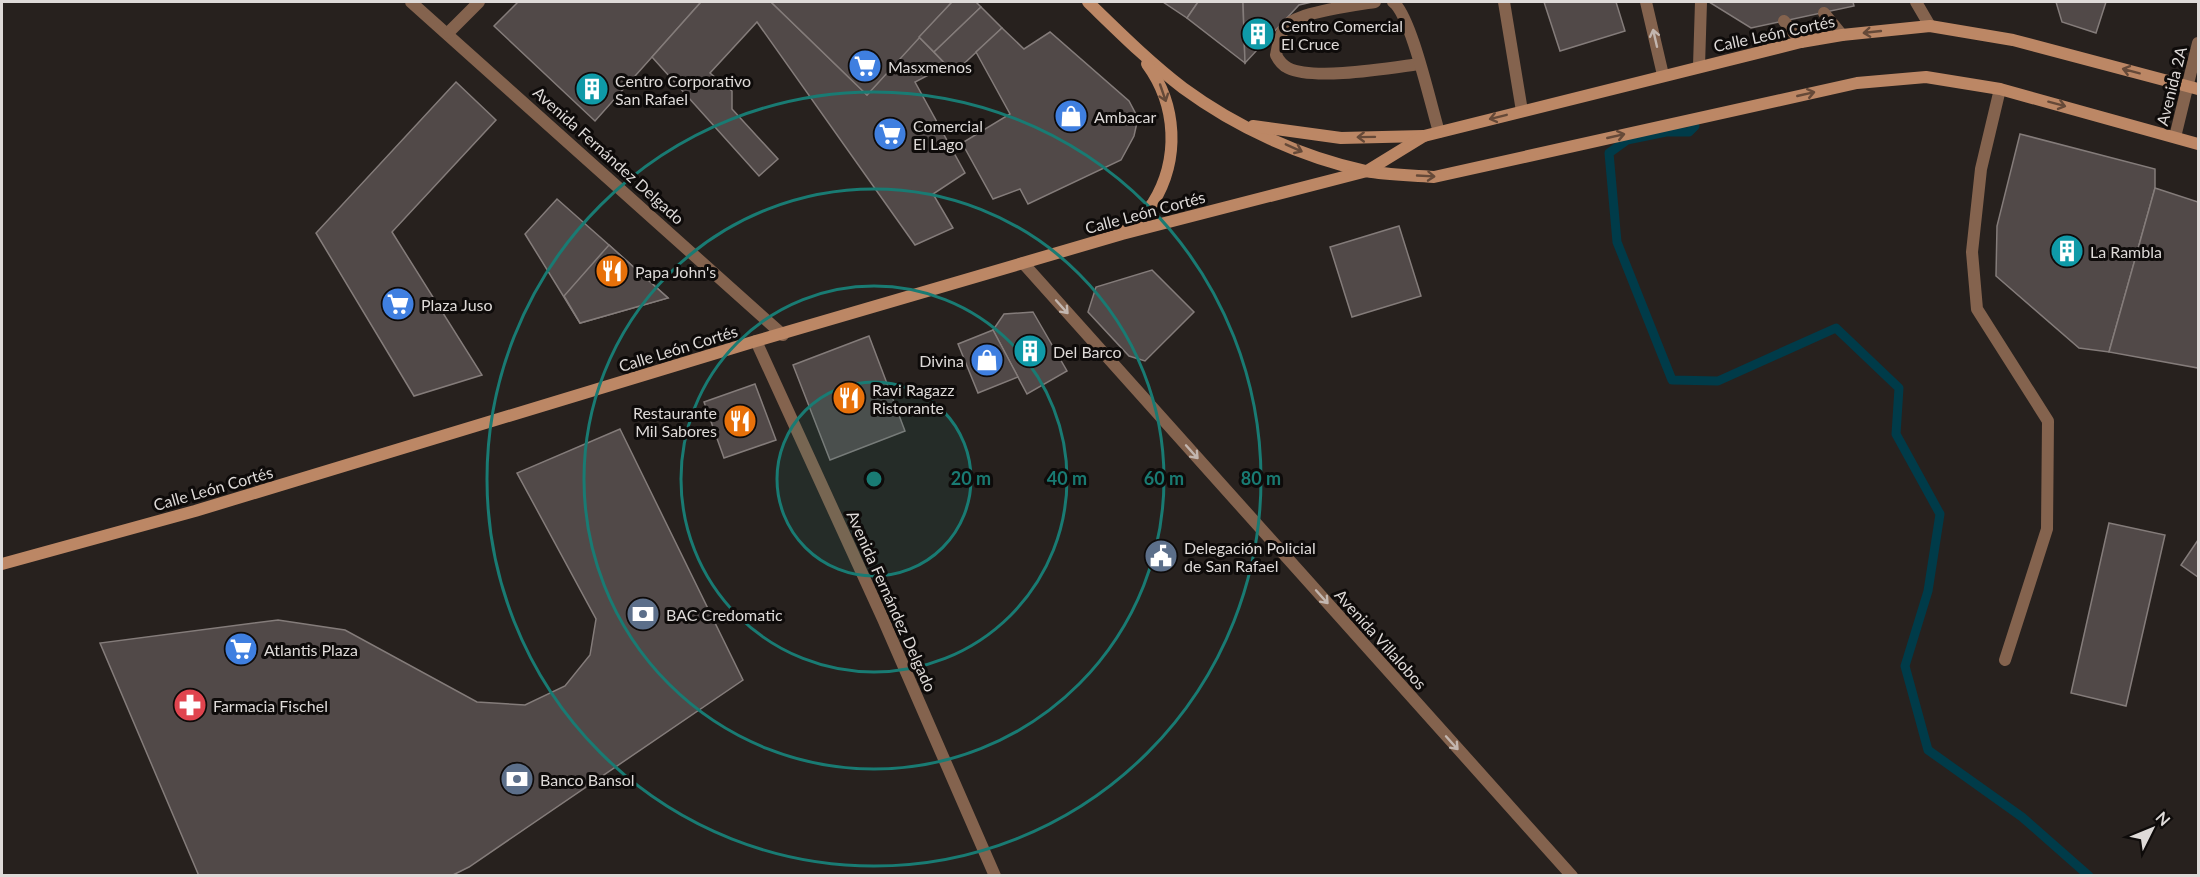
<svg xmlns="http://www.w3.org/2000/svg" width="2200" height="877" viewBox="0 0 2200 877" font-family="Lato,sans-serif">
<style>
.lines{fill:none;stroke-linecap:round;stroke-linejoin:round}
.stream{stroke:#003b49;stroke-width:9}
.building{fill:#514948;stroke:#847c7a;stroke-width:1.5}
.lane{stroke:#84634e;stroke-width:12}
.street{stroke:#84634e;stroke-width:12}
.secondary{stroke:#bc8765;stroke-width:12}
.oneway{stroke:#654938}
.oneway2{stroke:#c3b6af}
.ring{fill:none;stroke:#197b73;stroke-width:3}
.labels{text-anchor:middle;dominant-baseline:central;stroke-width:6;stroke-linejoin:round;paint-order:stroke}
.poi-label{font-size:16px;fill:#dedad8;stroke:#0e0b0a;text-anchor:start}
.street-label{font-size:16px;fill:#dedad8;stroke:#0e0b0a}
.centre{fill:#197b73;stroke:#0e0b0a;stroke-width:3}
.ring-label{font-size:18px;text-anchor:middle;font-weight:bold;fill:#197b73;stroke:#0e0b0a;stroke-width:6;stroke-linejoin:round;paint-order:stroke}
</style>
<rect width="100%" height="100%" fill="#27211e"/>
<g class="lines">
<path class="stream" d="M1695 126 1689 132H1666L1627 140 1609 153 1617 242 1672 380 1718 381 1836 328 1899 388 1896 434 1940 514 1928 591 1905 666 1928 750 2022 817 2089 876"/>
</g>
<g class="building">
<path d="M518 2H701L595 121 494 26Z"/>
<path d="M701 2H771L867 95 919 37 954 73 936 71 915 82 965 173 933 194 953 228 915 245 757 22 710 73 732 91V109L778 159 759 176 652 57Z"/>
<path d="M771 2H952L867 95Z"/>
<path d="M952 2H976L981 7 934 52 919 37Z"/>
<path d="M1163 2H1198L1187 18Z"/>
<path d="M1198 2H1243L1245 63 1187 18Z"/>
<path d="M1243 2H1312L1299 5 1245 63Z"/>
<path d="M1544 2H1616L1625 31 1560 51Z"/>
<path d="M1709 2H1853L1854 6 1751 28Z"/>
<path d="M2056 2H2106L2096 33 2062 22Z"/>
<path d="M981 7 1002 28 954 73 934 52Z"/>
<path d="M1002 28 1024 49 1050 32 1129 101 1138 118 1134 136 1121 160 1028 204 1020 189 993 199 962 143 1010 114 976 52Z"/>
<path d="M456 82 496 120 392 232 482 375 414 396 316 233Z"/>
<path d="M2020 134 2155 169V188L2109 352 2079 348 1996 276 1997 226Z"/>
<path d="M2155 188 2198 202V368L2109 352Z"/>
<path d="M557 199 609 245 668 298 580 323 525 234Z"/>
<path d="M1399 226 1421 296 1352 317 1330 247Z"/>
<path d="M609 245 668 298 580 323 564 296Z"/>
<path d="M1152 270 1194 312 1145 361 1129 356 1088 312 1096 287Z"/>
<path d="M1033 312 1067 371 1027 394 993 330 1004 314Z"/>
<path d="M993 330 1018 377 978 393 958 344Z"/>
<path d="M869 336 905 431 830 460 793 365Z"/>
<path d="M755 384 776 440 724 458 704 402Z"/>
<path d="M620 429 743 680 469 867 451 876H199L100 643 278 620 345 630 477 702 525 705 565 686 590 655 596 619 517 473Z"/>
<path d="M2109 523 2165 535 2126 706 2071 693Z"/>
<path d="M2198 540V577L2181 565Z"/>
</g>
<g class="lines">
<g class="lane">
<path d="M1375 2C1356 5 1301 12 1288 24 1280 32 1278 45 1276 55 1279 61 1282 65 1288 68 1314 81 1389 68 1419 64"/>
<path d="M1393 2C1411 15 1431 106 1439 132"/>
<path d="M1504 2 1522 111"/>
<path d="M1646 2 1663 75"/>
<path d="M1824 13 1842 35"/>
<path d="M1784 21 1801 42"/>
<path d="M1699 66 1701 2"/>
<path d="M2000 89 1981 169 1972 252 1977 309 2048 421 2047 529 2005 660"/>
</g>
<g class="street">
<path d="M411 2 783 335"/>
<path d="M1916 2 1930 26"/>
<path d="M448 33 479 2"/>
<path d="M2175 137 2198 43"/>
<path d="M1023 263 1572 876"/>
<path d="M756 341 883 619 995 876"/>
</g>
<g class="secondary">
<path d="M1088 2C1118 31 1149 62 1183 88 1236 127 1301 157 1366 171 1388 175 1412 175 1434 177L1857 83 1926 77 2000 89 2198 144"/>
<path d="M1253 126 1341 138 1424 136"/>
<path d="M1124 232C1133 223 1146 213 1153 203 1180 159 1177 105 1147 64"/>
<path d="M2 564 195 511 756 341 1122 234 1367 171 1424 136 1801 42 1842 35 1930 26 2013 40 2198 89"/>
</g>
</g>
<defs><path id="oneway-shaft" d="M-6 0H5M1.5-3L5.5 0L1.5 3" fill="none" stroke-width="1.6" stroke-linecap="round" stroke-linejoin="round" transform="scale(1.5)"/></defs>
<g class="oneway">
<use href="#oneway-shaft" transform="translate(1872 32) rotate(174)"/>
<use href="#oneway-shaft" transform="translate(2131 71) rotate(-165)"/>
<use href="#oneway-shaft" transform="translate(1163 93) rotate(71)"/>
<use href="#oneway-shaft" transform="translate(1806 94) rotate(-13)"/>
<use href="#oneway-shaft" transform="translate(2057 104) rotate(15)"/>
<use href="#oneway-shaft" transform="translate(1498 117) rotate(166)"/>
<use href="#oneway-shaft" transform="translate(1616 136) rotate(-13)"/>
<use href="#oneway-shaft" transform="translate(1366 137) rotate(179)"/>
<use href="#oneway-shaft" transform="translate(1294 148) rotate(24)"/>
<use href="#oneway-shaft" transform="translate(1426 176) rotate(3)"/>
</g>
<g class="oneway2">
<use href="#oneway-shaft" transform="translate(1655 38) rotate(-103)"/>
<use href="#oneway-shaft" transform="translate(1062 307) rotate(48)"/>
<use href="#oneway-shaft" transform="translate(1192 452) rotate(48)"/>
<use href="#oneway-shaft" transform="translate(1322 597) rotate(48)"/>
<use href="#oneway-shaft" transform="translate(1452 743) rotate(48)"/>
</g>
<circle cx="874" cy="479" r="97" fill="#197b73" fill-opacity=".12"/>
<g class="ring">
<circle cx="874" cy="479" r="97"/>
<circle cx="874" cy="479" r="193"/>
<circle cx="874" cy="479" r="290"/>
<circle cx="874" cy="479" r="387"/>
</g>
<defs>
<symbol id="building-disc" viewBox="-11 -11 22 22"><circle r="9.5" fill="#0f9aa8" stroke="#0e0b0a"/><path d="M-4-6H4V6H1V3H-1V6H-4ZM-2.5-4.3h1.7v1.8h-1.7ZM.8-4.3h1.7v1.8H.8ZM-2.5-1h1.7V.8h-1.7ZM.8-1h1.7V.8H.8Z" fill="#fff"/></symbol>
<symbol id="supermarket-disc" viewBox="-11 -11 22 22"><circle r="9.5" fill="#3f7fe0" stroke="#0e0b0a"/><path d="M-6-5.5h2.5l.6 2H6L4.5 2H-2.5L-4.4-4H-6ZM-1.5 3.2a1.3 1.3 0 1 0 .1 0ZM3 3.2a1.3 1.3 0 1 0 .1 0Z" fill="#fff"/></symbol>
<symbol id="shop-disc" viewBox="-11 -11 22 22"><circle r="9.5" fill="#3f7fe0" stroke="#0e0b0a"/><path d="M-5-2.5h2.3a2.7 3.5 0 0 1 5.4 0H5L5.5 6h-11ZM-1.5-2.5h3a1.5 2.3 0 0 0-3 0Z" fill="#fff"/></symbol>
<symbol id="restaurant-disc" viewBox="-11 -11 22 22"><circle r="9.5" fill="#e8710a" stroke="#0e0b0a"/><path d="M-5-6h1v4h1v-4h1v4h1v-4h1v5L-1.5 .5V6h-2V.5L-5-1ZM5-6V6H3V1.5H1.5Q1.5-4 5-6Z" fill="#fff"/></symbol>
<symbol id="civic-disc" viewBox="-11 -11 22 22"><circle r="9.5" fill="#5c6f8a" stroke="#0e0b0a"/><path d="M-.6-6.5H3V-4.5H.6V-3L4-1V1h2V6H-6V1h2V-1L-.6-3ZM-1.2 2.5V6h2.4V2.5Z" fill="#fff"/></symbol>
<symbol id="bank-disc" viewBox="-11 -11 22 22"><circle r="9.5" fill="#5c6f8a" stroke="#0e0b0a"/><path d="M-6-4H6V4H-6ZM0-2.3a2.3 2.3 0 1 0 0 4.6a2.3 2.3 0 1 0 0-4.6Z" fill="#fff"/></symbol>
<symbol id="pharmacy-disc" viewBox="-11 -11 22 22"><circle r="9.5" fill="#e0444e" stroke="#0e0b0a"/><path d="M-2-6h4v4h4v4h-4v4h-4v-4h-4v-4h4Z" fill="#fff"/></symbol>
</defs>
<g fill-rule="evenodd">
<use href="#building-disc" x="1239" y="15" width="38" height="38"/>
<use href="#supermarket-disc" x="846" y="47" width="38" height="38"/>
<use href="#building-disc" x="573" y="70" width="38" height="38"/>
<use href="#shop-disc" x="1052" y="97" width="38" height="38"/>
<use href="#supermarket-disc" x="871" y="115" width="38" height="38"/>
<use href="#building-disc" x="2048" y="232" width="38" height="38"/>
<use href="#restaurant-disc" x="593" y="252" width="38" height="38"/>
<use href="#supermarket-disc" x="379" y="285" width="38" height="38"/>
<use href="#building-disc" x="1011" y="332" width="38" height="38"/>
<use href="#shop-disc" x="968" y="341" width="38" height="38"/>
<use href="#restaurant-disc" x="830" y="379" width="38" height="38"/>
<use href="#restaurant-disc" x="721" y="402" width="38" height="38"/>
<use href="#civic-disc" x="1142" y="537" width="38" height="38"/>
<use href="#bank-disc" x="624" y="595" width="38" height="38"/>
<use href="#supermarket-disc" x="222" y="630" width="38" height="38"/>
<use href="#pharmacy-disc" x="171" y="686" width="38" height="38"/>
<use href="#bank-disc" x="498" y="760" width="38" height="38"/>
</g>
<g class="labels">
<g class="poi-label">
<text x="1281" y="25">Centro Comercial<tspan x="1281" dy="18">El Cruce</tspan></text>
<text x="888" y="66">Masxmenos</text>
<text x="615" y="80">Centro Corporativo<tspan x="615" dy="18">San Rafael</tspan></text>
<text x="1094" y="116">Ambacar</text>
<text x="913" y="125">Comercial<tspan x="913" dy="18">El Lago</tspan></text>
<text x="2090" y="251">La Rambla</text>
<text x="635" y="271">Papa John's</text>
<text x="421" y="304">Plaza Juso</text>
<text x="1053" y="351">Del Barco</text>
<text x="964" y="360" text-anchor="end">Divina</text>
<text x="872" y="389">Ravi Ragazz<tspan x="872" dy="18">Ristorante</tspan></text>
<text x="717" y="412" text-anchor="end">Restaurante<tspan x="717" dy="18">Mil Sabores</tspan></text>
<text x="1184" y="547">Delegación Policial<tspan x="1184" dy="18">de San Rafael</tspan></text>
<text x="666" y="614">BAC Credomatic</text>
<text x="264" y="649">Atlantis Plaza</text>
<text x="213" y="705">Farmacia Fischel</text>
<text x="540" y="779">Banco Bansol</text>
</g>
<g class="street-label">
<text transform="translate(1774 33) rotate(-12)">Calle León Cortés</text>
<text transform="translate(2171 86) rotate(-76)">Avenida 2A</text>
<text transform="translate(609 155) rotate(42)">Avenida Fernández Delgado</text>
<text transform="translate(1145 212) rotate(-15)">Calle León Cortés</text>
<text transform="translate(678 348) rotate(-17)">Calle León Cortés</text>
<text transform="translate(213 488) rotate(-16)">Calle León Cortés</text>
<text transform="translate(892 601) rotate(66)">Avenida Fernández Delgado</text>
<text transform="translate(1381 639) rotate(48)">Avenida Villalobos</text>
</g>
</g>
<circle cx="874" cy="479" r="9" class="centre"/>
<g class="ring-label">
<text x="971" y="485">20 m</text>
<text x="1067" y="485">40 m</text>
<text x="1164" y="485">60 m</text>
<text x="1261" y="485">80 m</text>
</g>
<rect width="2200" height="877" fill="none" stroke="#dedad8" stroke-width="6"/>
<g transform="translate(2152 829) rotate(47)" stroke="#0e0b0a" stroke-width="4.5" paint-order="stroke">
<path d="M0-4.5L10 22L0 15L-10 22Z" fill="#dedad8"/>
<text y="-9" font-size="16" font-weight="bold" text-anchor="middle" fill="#dedad8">N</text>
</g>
</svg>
